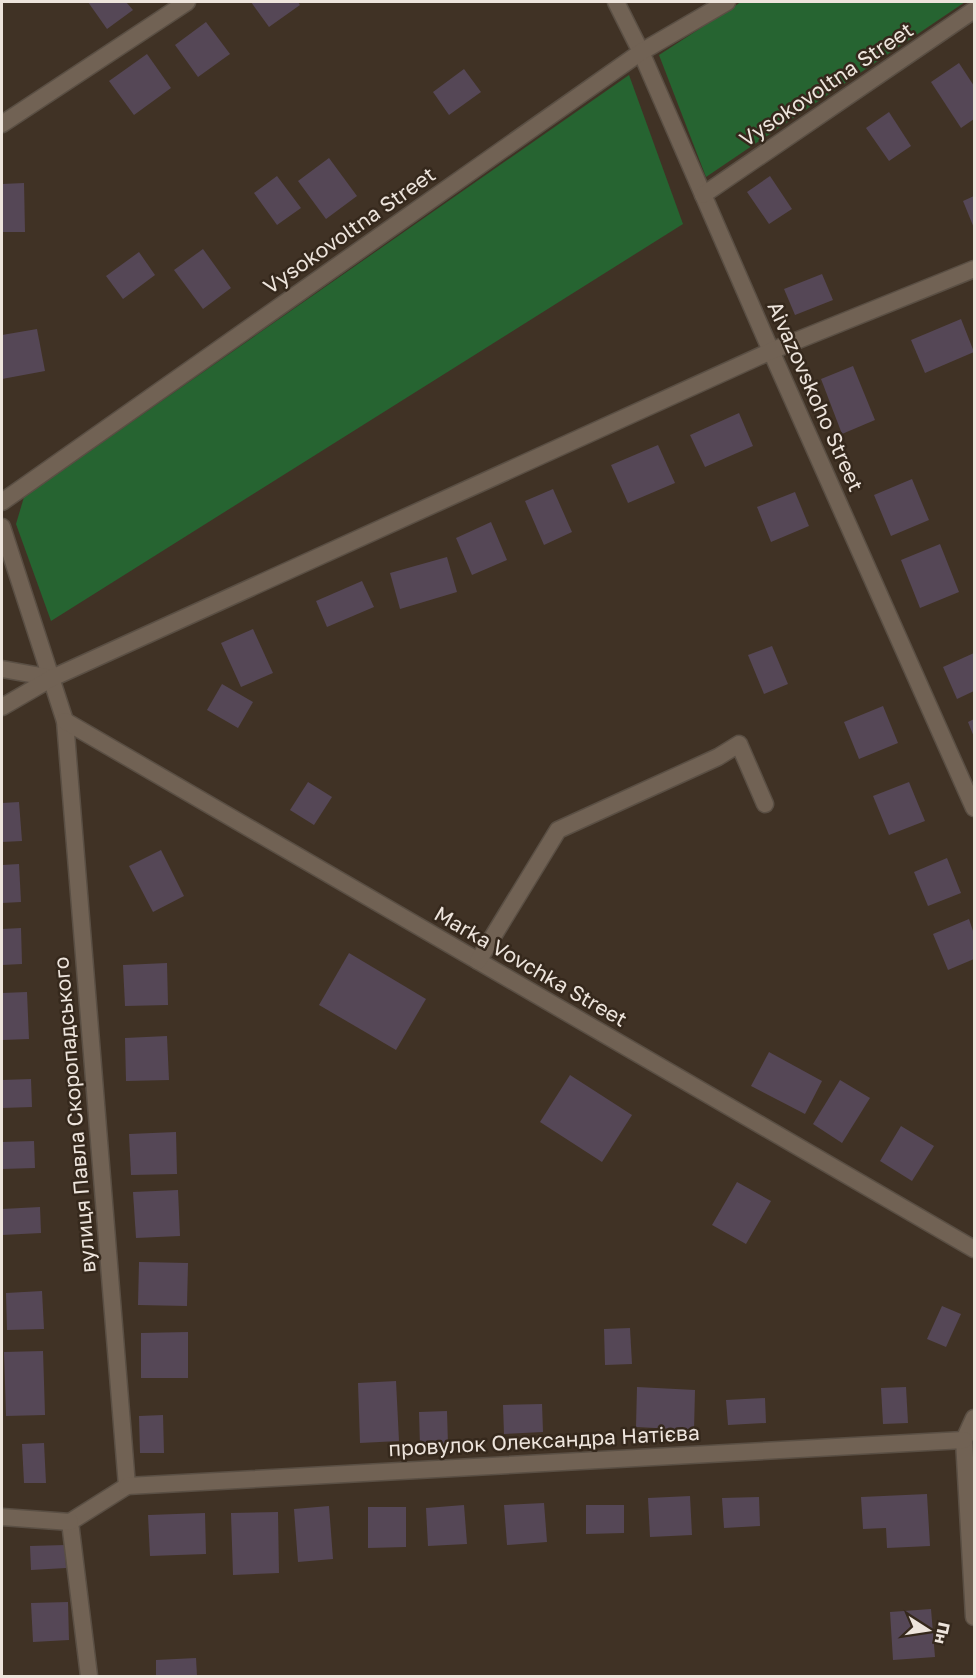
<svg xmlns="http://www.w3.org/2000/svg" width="976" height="1678" viewBox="0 0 976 1678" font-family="'Golos Text',sans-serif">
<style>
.green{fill:#266431}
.building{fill:#554756}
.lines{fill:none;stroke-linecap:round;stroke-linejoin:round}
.minor-casing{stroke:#5a4f44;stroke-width:19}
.minor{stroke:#716254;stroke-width:16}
.labels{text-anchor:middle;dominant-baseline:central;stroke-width:5;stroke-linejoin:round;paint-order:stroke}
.street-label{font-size:21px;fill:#ede4dc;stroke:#35281c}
</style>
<rect width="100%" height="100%" fill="#403225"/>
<g class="green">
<path d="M741 2H965L706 177 659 55Z"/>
<path d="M629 75 683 224 51 621 16 524 24 497Z"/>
</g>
<g class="building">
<path d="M88 2H126L133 10 107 29Z"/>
<path d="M251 2H298L300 5 269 27Z"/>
<path d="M206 22 230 54 198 77 175 45Z"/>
<path d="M147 54 171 88 134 115 109 81Z"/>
<path d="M959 63 974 86V119L961 128 931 82Z"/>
<path d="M464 69 481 92 449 115 433 92Z"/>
<path d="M889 112 911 146 889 161 866 128Z"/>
<path d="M329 158 357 196 326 219 298 181Z"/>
<path d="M277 176 301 208 277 225 254 193Z"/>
<path d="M770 176 792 209 769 224 747 192Z"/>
<path d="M24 183 25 232H2V184Z"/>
<path d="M974 196V228L963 201Z"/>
<path d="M203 249 231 288 203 309 174 270Z"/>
<path d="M139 252 155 275 123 299 106 276Z"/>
<path d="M822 274 833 300 795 315 784 289Z"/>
<path d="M961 319 974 352 925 373 911 340Z"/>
<path d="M37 329 45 371 2 379V335Z"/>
<path d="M853 366 875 420 842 434 821 379Z"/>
<path d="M739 413 753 446 705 467 690 435Z"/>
<path d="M658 445 675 483 628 503 611 465Z"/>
<path d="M912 479 929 520 891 536 874 495Z"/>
<path d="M553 489 572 532 544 545 525 501Z"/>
<path d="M795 492 809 526 771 542 757 507Z"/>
<path d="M491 522 507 560 472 575 456 538Z"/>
<path d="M940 544 959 592 920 608 901 560Z"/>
<path d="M447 557 457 592 400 609 390 573Z"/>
<path d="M362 581 374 607 327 627 316 601Z"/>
<path d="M253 629 273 673 241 687 221 643Z"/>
<path d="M772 646 788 684 764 694 748 655Z"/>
<path d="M974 653V691L957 699 943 667Z"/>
<path d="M222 684 253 702 238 728 207 710Z"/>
<path d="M883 706 898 743 859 759 844 722Z"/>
<path d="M974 719V737L968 722Z"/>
<path d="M308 782 332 797 314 825 290 810Z"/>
<path d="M909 782 925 821 889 835 873 796Z"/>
<path d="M19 802 22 841 2 842V803Z"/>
<path d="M161 850 184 896 153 912 129 866Z"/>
<path d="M947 858 961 893 928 906 914 872Z"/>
<path d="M19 864 21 902 2 903V865Z"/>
<path d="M969 919 974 934V959L948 970 933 934Z"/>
<path d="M21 928 22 964 2 965V929Z"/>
<path d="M349 953 426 999 396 1050 319 1005Z"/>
<path d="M167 963 168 1005 125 1006 123 965Z"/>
<path d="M27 992 29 1039 2 1040V993Z"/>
<path d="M167 1036 169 1080 126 1081 125 1038Z"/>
<path d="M769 1052 822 1081 805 1114 751 1086Z"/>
<path d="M570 1075 632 1115 602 1162 540 1122Z"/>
<path d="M31 1079 32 1107 2 1108V1080Z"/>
<path d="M840 1080 870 1098 842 1143 813 1124Z"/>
<path d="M901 1126 934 1146 912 1181 880 1161Z"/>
<path d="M176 1132 177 1174 131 1175 129 1134Z"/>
<path d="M34 1141 35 1168 2 1169V1142Z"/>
<path d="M737 1182 771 1201 746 1244 712 1225Z"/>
<path d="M178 1190 180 1236 136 1238 133 1192Z"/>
<path d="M40 1207 41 1233 2 1235V1209Z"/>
<path d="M139 1262 188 1263 187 1306 138 1305Z"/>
<path d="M42 1291 44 1329 7 1330 6 1293Z"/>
<path d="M942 1306 961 1314 946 1347 927 1339Z"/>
<path d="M630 1328 632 1364 605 1365 604 1329Z"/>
<path d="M188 1332V1378H141V1333Z"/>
<path d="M43 1351 45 1415 6 1416 4 1352Z"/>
<path d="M396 1381 399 1441 360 1443 358 1383Z"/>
<path d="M637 1387 695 1390 694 1430 636 1427Z"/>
<path d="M906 1387 908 1423 883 1424 881 1388Z"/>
<path d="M765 1398 766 1423 728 1425 726 1400Z"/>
<path d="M542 1404 543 1432 504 1434 503 1405Z"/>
<path d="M447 1411 448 1445 420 1446 419 1412Z"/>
<path d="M163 1415 164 1453H140L139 1416Z"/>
<path d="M44 1443 46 1483H24L22 1444Z"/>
<path d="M927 1494 930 1546 887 1548 886 1528 863 1529 861 1497Z"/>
<path d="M690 1496 692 1535 650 1537 648 1498Z"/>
<path d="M759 1497 760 1526 724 1528 722 1498Z"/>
<path d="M544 1503 547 1542 507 1545 504 1505Z"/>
<path d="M464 1505 467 1544 428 1546 426 1508Z"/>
<path d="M586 1505H624V1533L586 1534Z"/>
<path d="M329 1506 333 1559 298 1562 294 1509Z"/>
<path d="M368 1507H406V1547L368 1548Z"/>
<path d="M278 1512 279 1573 233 1575 231 1513Z"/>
<path d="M205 1513 206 1554 150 1556 148 1515Z"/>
<path d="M65 1545 66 1568 31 1570 30 1546Z"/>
<path d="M68 1602 69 1640 33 1642 31 1603Z"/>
<path d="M931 1609 935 1657 893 1660 890 1612Z"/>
<path d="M196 1658 197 1676H156V1660Z"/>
</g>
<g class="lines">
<defs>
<g id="minor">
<path d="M616 2 641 52 771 351 974 808"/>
<path d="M2 124 187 2"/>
<path d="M703 195 974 10"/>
<path d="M2 502 641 52 727 2"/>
<path d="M2 527 65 721 127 1486 70 1522 89 1676"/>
<path d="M2 669 52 678"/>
<path d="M2 707 52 678 771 351 974 269"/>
<path d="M65 721 974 1249"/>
<path d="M478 961 558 830 718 757 739 744 765 804"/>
<path d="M974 1418 964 1440 974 1617"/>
<path d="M127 1486 964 1440"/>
<path d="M2 1517 70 1522"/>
</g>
</defs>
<use href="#minor" class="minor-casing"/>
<use href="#minor" class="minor"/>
</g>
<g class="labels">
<g class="street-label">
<text transform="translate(826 84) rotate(-34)">Vysokovoltna Street</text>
<text transform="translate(349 230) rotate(-35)">Vysokovoltna Street</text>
<text transform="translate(816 396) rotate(66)">Aivazovskoho Street</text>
<text transform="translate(531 966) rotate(30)">Marka Vovchka Street</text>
<text transform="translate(74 1115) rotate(-95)">вулиця Павла Скоропадського</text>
<text transform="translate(544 1440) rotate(-3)">провулок Олександра Натієва</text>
</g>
</g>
<rect width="976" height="1678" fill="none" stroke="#ede4dc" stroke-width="6"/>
<g transform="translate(928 1630) rotate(102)" stroke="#35281c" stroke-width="4.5" paint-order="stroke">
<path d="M0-4.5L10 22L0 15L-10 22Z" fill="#ede4dc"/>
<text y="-9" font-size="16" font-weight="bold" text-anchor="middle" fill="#ede4dc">Пн</text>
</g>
</svg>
